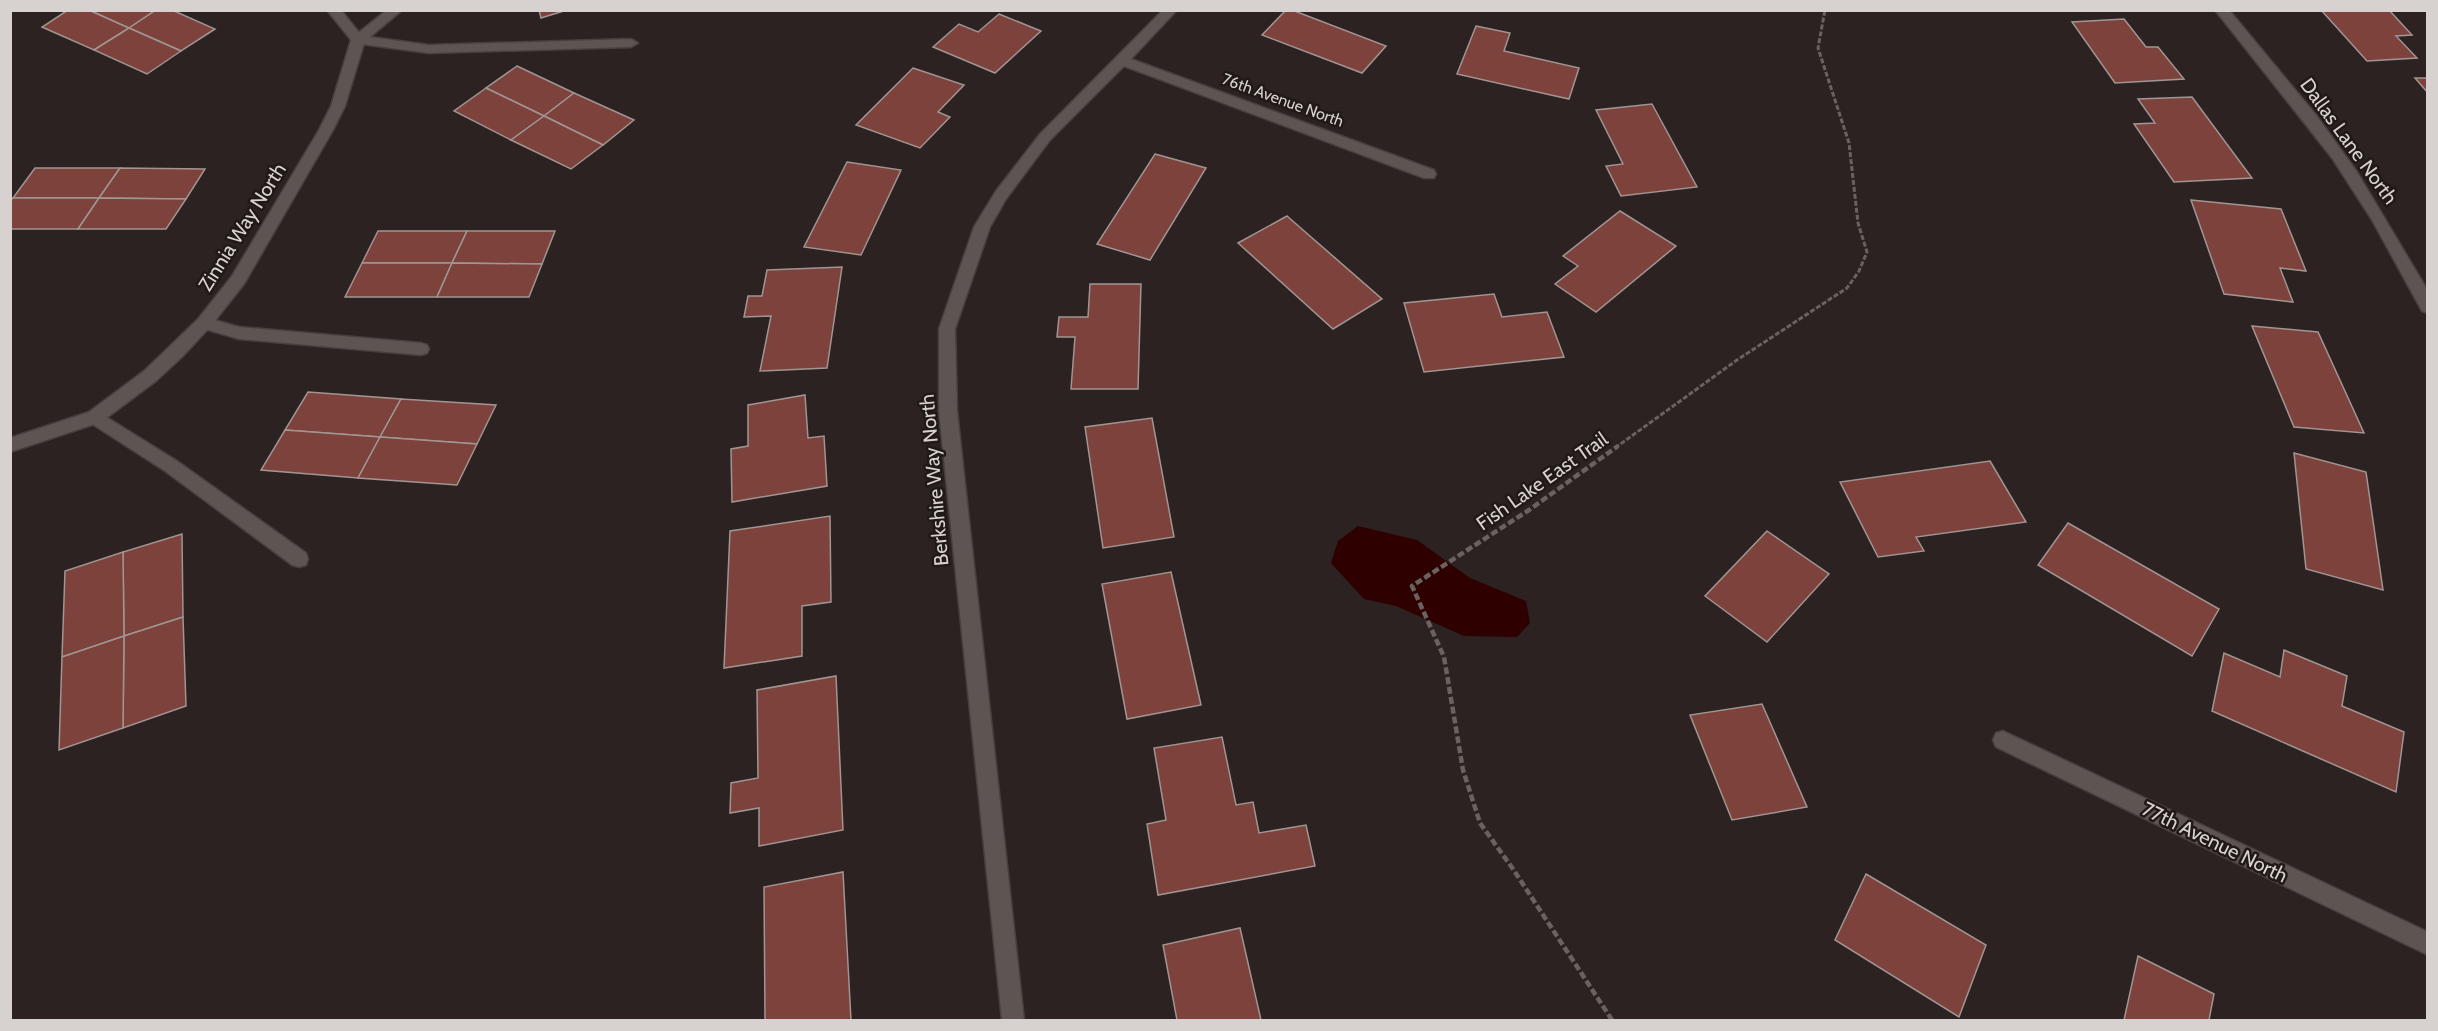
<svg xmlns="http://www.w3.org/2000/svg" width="2438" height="1031" viewBox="0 0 2438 1031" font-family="Cabin,sans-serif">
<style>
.water{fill:#2e0000}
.building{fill:#7d423c;stroke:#a09593;stroke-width:1.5}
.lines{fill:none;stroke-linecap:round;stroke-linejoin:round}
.lane-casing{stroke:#463f3e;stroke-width:3}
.street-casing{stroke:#463f3e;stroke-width:3}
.path-far1{stroke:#6a6261;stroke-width:3;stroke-dasharray:5 2;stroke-linecap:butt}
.path{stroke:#6a6261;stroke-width:4.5;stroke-dasharray:7 3;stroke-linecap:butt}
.lane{fill:#5e5452;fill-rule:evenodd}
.street{fill:#5e5452;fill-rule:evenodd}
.labels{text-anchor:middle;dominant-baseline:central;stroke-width:5;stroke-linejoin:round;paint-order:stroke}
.far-street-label{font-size:16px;fill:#d7d1d0;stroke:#211918}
.street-label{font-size:20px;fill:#d7d1d0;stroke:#211918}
</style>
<rect width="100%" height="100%" fill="#2b2221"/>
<path class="water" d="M1358 526 1417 540 1470 578 1526 601 1530 623 1517 637 1464 636 1396 606 1364 599 1331 563 1338 541Z"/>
<g class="building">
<path d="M68 10H89L129 28 94 50 42 27Z"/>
<path d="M89 10H156L129 28Z"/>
<path d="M156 10H172L215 29 181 51 129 28Z"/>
<path d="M539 10H567L541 18Z"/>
<path d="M1286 10H1292L1386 46 1362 73 1262 35Z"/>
<path d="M2321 10H2389L2412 35 2396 36 2417 58 2367 61Z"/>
<path d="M999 14 1041 31 995 73 933 47 959 24 978 32Z"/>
<path d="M2124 19 2146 47H2158L2184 79 2115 83 2072 22Z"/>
<path d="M1476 26 1510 33 1504 51 1579 68 1569 99 1457 74Z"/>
<path d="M129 28 181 51 147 74 94 50Z"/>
<path d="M517 66 574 93 544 116 486 88Z"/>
<path d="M913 68 964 85 938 112 950 117 920 148 856 125Z"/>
<path d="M2415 78H2428V93Z"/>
<path d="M486 88 544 116 511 140 454 111Z"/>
<path d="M574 93 634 120 603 145 544 116Z"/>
<path d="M2192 97 2252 178 2174 182 2134 124 2155 123 2138 99Z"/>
<path d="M1652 104 1697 187 1621 196 1606 166 1623 164 1596 110Z"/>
<path d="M544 116 603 145 571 169 511 140Z"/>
<path d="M1155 154 1206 168 1150 260 1097 244Z"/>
<path d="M847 162 901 170 861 255 804 247Z"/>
<path d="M35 168H120L99 198H13Z"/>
<path d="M120 168 205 169 186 199 99 198Z"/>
<path d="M13 198H99L78 229H10V201Z"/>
<path d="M99 198 186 199 166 229H78Z"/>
<path d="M2191 200 2281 209 2306 271 2280 268 2293 302 2224 294Z"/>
<path d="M1620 211 1676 246 1596 312 1555 284 1578 266 1563 256Z"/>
<path d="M1287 216 1382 299 1333 329 1238 243Z"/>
<path d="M378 231H467L452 263H362Z"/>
<path d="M467 231H555L542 264 452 263Z"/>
<path d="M362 263H452L437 297H345Z"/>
<path d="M452 263 542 264 529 297H437Z"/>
<path d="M842 267 827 368 760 371 771 316 744 317 748 296H762L767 270Z"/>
<path d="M1090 284H1141L1138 389H1071L1075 337H1057L1059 317H1088Z"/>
<path d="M1494 294 1502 317 1547 312 1564 357 1424 372 1404 303Z"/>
<path d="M2252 326 2318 332 2364 433 2294 427Z"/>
<path d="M308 392 401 399 380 437 285 430Z"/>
<path d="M805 395 808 438 824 436 827 486 732 502 731 449 748 446V405Z"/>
<path d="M401 399 496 405 477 444 380 437Z"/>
<path d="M1152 418 1174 537 1103 548 1085 427Z"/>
<path d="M285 430 380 437 358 478 261 470Z"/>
<path d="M380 437 477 444 457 485 358 478Z"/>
<path d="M2294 453 2366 472 2383 590 2306 569Z"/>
<path d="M1990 461 2026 522 1916 537 1924 551 1878 557 1840 482Z"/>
<path d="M830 516 831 602 802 606V656L724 668 730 531Z"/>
<path d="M2068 523 2219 609 2192 656 2038 565Z"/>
<path d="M1767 531 1829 574 1767 642 1705 596Z"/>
<path d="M182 534 183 617 124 636 123 552Z"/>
<path d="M123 552 124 636 62 657 65 571Z"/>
<path d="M1171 572 1201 705 1127 719 1102 584Z"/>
<path d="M183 617 186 706 123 728 124 636Z"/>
<path d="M124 636 123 728 59 750 62 657Z"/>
<path d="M2284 650 2347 676 2342 706 2404 732 2396 792 2212 711 2224 653 2280 677Z"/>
<path d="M836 676 843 830 759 846V808L730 813 731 783 758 778 757 690Z"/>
<path d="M1762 704 1807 807 1732 820 1690 715Z"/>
<path d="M1222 737 1236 805 1253 802 1259 833 1306 825 1315 866 1158 895 1147 824 1166 820 1154 748Z"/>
<path d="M843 872 851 1020H765L764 887Z"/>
<path d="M1866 874 1986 945 1959 1017 1835 940Z"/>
<path d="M1240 928 1261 1020H1177L1163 945Z"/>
<path d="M2138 956 2214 994 2209 1020H2124Z"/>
</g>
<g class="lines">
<defs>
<g id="lane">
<path d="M387 10H402L370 37 429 45 631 39 638 43 631 47 429 53 353 43 351 40 353 37Z"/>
<path d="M204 317 239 327 421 343 427 345 429 349 427 353 421 355 239 339 198 327 196 323 198 319Z"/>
<path d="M95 410 177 461 306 553 308 559 306 565 299 567 292 565 165 471 89 422 86 417 89 412Z"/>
</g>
<g id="street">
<path d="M327 10H341L365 40 345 106 333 130 244 284 210 327 182 357 156 381 101 422 10 452V438L89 412 144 371 198 319 232 276 319 130 331 106 351 40Z"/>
<path d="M1163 10H1177L1131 59 1434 170 1436 174 1434 178H1424L1124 66 1050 140 1006 199 990 227 955 329 957 411 1024 1020H1002L939 411V329L974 227 996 191 1040 134Z"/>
<path d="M2215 10H2229L2316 115 2357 172 2428 291V313L2422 311 2372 220 2332 158Z"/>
<path d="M2003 731 2428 932V955L1996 747 1993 740 1996 733Z"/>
</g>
</defs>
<use href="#lane" class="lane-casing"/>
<use href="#street" class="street-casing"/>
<path class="path-far1" d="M1615 448 1737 360 1847 288 1859 271 1867 252 1858 223 1849 143 1818 48 1825 10"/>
<path class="path" d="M1612 1020 1513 869 1480 823 1463 770 1444 657 1412 586 1529 510 1618 446"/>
<use href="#lane" class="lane"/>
<use href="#street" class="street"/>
</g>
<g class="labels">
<g class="far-street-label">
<text transform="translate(1283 100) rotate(20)">76th Avenue North</text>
</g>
<g class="street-label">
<text transform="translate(2349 141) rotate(54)">Dallas Lane North</text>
<text transform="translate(242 227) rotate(-58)">Zinnia Way North</text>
<text transform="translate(934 480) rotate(-95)">Berkshire Way North</text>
<text transform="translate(1542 481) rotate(-35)">Fish Lake East Trail</text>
<text transform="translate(2215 842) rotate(26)">77th Avenue North</text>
</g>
</g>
<rect width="2438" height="1031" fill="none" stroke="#d7d1d0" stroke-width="24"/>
</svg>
